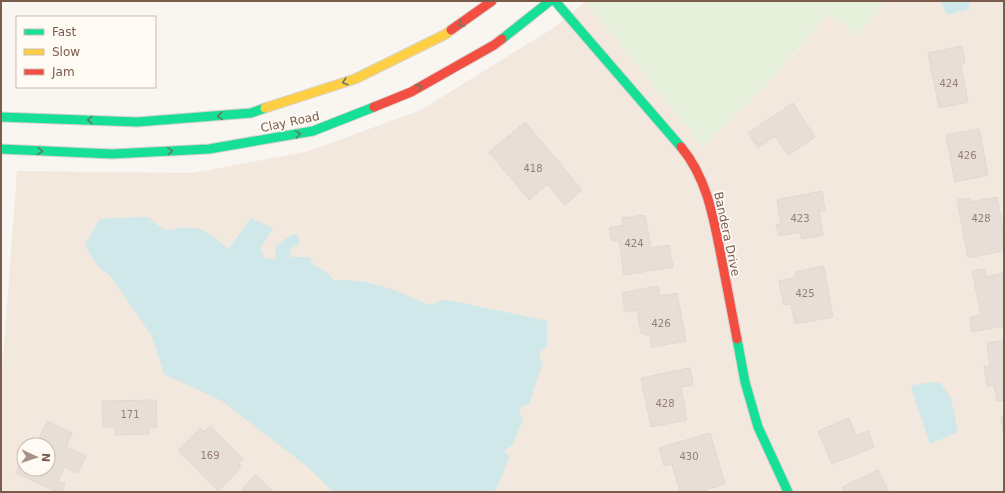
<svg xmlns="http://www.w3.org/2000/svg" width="1005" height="493" viewBox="0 0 1005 493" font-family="'DejaVu Sans',sans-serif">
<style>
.residential{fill:#f2e8de;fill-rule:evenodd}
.green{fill:#e7f0db}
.water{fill:#d0e8ea}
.building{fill:#e6ded7;stroke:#e2d8d2}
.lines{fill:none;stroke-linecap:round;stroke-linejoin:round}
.fast-casing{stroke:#d9d2cb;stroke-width:11}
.slow-casing{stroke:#d9d2cb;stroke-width:11}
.jam-casing{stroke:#d9d2cb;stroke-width:11}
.fast{stroke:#16e098;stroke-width:9}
.slow{stroke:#ffcf43;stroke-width:9}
.jam{stroke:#f24e42;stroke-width:9}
.oneway{stroke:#617d60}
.labels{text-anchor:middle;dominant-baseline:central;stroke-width:3.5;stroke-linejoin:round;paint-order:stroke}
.number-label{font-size:10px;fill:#977e72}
.street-label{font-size:12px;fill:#7a5c4d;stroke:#fffaf3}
</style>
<rect width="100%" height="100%" fill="#f9f5f0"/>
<path class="residential" d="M885 1H1004V492H1V386L17 171 193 173 309 151 421 110 555 27 585 2 703 146 791 58 829 14 858 36ZM24 445H48V469H24Z"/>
<path class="green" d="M586 1H885L858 36 829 14 763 89 703 146 585 2Z"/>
<g class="water">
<path d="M940 1H970L969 9 947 15Z"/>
<path d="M149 217C169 239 170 225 194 228 208 230 217 240 228 249L251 218 273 228 261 248 265 259H275L276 246 289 236 297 234 300 243 289 250 292 257H310L313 264 326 272 334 280 362 281 389 288 430 305 443 300 454 301 547 321V347L541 350 539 357 543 362 529 404 522 407 519 413 523 420 512 445 504 451 510 456 495 492H333L309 468 222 401 164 374 152 336 111 277 98 266 91 256 85 245 99 220 108 218Z"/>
<path d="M932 382 940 383 951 398 958 432 930 444 911 388 913 385Z"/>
</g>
<g class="building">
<path d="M962 46 965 63 961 64 968 102 939 108 928 53Z"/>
<path d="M793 103 815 137 788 155 775 136 758 148 748 133Z"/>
<path d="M525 122 582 190 565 205 547 184 529 200 489 152Z"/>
<path d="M979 129 988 175 955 182 946 135Z"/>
<path d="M822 191 825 210 819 211 823 235 802 239 800 232 779 236 776 225 781 224 777 200Z"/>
<path d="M997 197 1004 233V251L968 258 957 200 970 198 971 202Z"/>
<path d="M645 215 651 248 669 245 673 267 624 275 619 240 612 241 609 228 623 225 622 218Z"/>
<path d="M824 266 833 317 795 324 791 304 784 305 779 281 794 278 796 272Z"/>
<path d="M985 269 986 277 1004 273V326L972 332 970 317 981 315 972 271Z"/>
<path d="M658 286 660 296 677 293 686 341 652 347 650 336 641 333 637 310 625 312 622 293Z"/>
<path d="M1004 340V400L997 401 994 385 987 386 984 366H990L987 343Z"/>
<path d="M690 368 693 385 681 387 687 420 651 427 641 378Z"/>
<path d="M156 400 157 427 149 428V434L115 435V427H103L102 401Z"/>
<path d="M1001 417H1004V436Z"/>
<path d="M849 418 856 436 868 431 874 447 832 464 818 431Z"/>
<path d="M47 421 72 433 66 447 86 456 78 473 65 467 58 481 65 484 62 492H57L16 473 21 462 24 463V469H48V445H36Z"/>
<path d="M210 426 243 459 239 463 241 467 218 491 178 450 200 428 204 432Z"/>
<path d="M710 433 725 484 699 492H680L672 464 664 466 659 448Z"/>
<path d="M878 470 889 492H844L842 487Z"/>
<path d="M255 475 274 492H240Z"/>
</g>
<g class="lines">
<defs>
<g id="fast">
<path d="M555 1 681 147"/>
<path d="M502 39 550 1"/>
<path d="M1 117 137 122 251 113 265 108"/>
<path d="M1 149 112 154 209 149 313 131 374 107"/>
<path d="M737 339 745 382 758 427 788 492"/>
</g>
<path id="slow" d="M265 108 355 79 446 34 451 30"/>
<g id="jam">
<path d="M451 30 492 1"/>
<path d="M374 107 411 92 494 45 502 39"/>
<path d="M681 147C708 179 714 221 722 261 727 287 732 313 737 339"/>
</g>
</defs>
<use href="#fast" class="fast-casing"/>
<use href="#slow" class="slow-casing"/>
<use href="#jam" class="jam-casing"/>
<use href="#fast" class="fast"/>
<use href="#slow" class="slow"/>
<use href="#jam" class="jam"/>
</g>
<defs><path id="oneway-chevron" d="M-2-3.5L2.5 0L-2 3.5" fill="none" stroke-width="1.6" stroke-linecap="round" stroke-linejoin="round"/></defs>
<g class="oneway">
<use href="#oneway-chevron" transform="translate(461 24) rotate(145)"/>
<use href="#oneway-chevron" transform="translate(345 82) rotate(162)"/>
<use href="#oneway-chevron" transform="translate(419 87) rotate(-30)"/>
<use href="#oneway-chevron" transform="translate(220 116) rotate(176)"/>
<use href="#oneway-chevron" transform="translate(90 120) rotate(-178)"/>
<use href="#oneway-chevron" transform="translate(298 134) rotate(-10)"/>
<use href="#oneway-chevron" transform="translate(40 151) rotate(2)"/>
<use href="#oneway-chevron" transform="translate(170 151) rotate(-3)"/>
</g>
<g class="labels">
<g class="number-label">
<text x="949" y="83">424</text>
<text x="967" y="155">426</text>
<text x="533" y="168">418</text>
<text x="800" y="218">423</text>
<text x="981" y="218">428</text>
<text x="634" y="243">424</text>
<text x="805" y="293">425</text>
<text x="661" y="323">426</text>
<text x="665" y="403">428</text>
<text x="130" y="414">171</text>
<text x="210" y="455">169</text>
<text x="689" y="456">430</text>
</g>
<g class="street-label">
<text transform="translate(290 122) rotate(-12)">Clay Road</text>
<text transform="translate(727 234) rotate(78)">Bandera Drive</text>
</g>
</g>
<rect width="1005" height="493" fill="none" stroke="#7a5c4d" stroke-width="4"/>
<rect x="16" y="16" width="140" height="72" fill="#fffaf3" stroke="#cabbb1"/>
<rect x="24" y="29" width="20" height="6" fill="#16e098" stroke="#cabbb1"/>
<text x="52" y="36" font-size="12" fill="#7a5c4d">Fast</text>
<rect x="24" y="49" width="20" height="6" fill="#ffcf43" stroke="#cabbb1"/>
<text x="52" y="56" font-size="12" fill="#7a5c4d">Slow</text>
<rect x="24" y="69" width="20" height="6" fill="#f24e42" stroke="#cabbb1"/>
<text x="52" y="76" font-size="12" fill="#7a5c4d">Jam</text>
<g transform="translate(36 457) rotate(93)"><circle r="19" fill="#fffaf3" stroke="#cabbb1"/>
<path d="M0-3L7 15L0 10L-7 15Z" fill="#a69286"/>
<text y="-6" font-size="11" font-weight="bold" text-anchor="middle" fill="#7a5c4d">N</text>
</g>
</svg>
